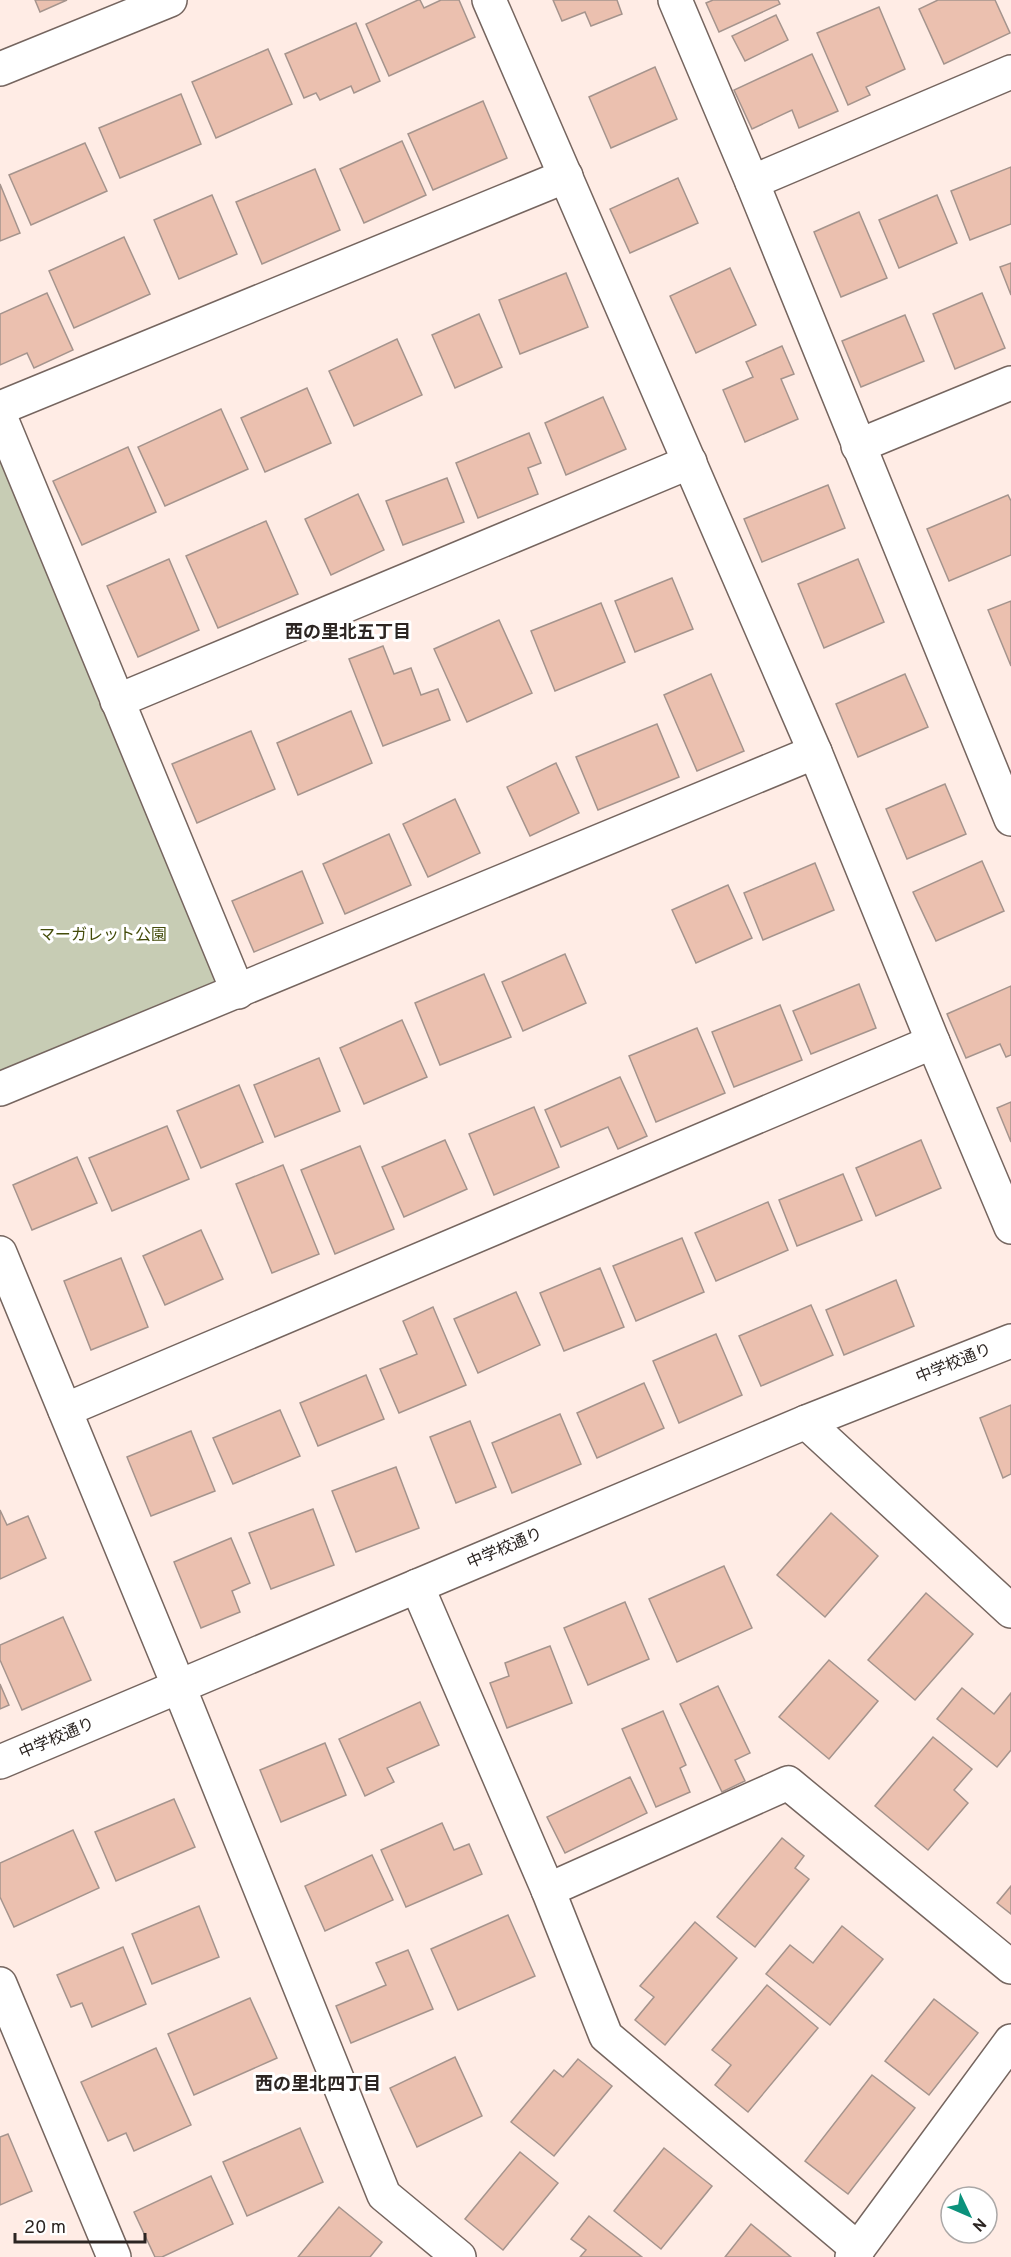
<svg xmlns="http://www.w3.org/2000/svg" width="1011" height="2257" viewBox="0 0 1011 2257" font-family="Overpass,'Noto Sans JP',sans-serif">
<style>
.green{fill:#c7ccb4}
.building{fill:#ebc0af;stroke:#a5948d;stroke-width:1.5}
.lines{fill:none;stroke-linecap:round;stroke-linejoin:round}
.street-casing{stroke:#75655f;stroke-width:36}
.secondary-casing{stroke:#75655f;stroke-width:36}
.street{stroke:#fff;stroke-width:33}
.secondary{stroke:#fff;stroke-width:33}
.labels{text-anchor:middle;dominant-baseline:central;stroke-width:6;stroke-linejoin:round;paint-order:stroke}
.park-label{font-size:16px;fill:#444c0a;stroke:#fff}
.street-label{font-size:16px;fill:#2c2522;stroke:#fff}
.neighbourhood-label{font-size:18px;font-weight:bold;fill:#2c2522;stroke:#fff}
</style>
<rect width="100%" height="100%" fill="#ffece5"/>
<path class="green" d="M0 416 238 992 0 1089Z"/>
<g class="building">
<path d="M35 0H67L40 12Z"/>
<path d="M418 0H420L424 8 441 0H459L475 37 389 76 366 24Z"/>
<path d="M553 0H617L622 14 591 26 585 12 562 21Z"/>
<path d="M713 0H778L780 4 719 32 706 3Z"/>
<path d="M938 0H995L1010 33 944 64 919 9Z"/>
<path d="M879 7 905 69 866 87 870 95 848 105 817 33Z"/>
<path d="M776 15 788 40 745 61 732 36Z"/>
<path d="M356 23 380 81 354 93 351 86 320 100 316 93 304 98 285 54Z"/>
<path d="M268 49 292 104 216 138 192 82Z"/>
<path d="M812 54 838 111 799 128 792 110 752 129 734 90Z"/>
<path d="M655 67 677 119 611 148 589 97Z"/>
<path d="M181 94 201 144 120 178 99 128Z"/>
<path d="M483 101 507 158 433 190 408 134Z"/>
<path d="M402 141 426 195 364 223 340 169Z"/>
<path d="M85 143 107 191 31 225 9 175Z"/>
<path d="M1011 167V224L970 240 951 191Z"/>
<path d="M315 169 340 230 262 264 236 202Z"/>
<path d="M678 178 698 223 630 253 610 209Z"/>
<path d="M0 184 20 233 0 241Z"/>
<path d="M212 195 237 254 179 279 154 220Z"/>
<path d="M937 195 957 243 899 268 879 220Z"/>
<path d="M859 212 887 278 841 297 814 232Z"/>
<path d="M124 237 150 294 74 328 49 271Z"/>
<path d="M1011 263V295L1000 267Z"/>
<path d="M730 268 756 325 696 353 670 296Z"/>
<path d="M566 273 588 327 520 354 499 300Z"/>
<path d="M47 293 73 350 34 368 27 353 0 365V314Z"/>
<path d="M982 293 1005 348 955 369 933 314Z"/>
<path d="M479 314 502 367 455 388 432 335Z"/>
<path d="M905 315 924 361 861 387 842 341Z"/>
<path d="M397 339 422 395 354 426 329 371Z"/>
<path d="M782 346 794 374 781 379 798 419 745 442 723 390 753 377 746 362Z"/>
<path d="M307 388 331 443 265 472 241 418Z"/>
<path d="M603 397 626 449 566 475 545 423Z"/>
<path d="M221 409 248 469 165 506 138 447Z"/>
<path d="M529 433 541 463 528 468 538 494 478 518 456 463Z"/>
<path d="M128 447 156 512 82 545 53 481Z"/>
<path d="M447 478 464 522 403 545 386 501Z"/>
<path d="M828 485 845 528 762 562 744 519Z"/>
<path d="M358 494 384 550 331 575 305 519Z"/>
<path d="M1008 495 1011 501V555L949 581 927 529Z"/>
<path d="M266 521 298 594 218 628 186 556Z"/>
<path d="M169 559 199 630 138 657 107 586Z"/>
<path d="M858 559 884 622 824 648 798 584Z"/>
<path d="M672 578 693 629 635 652 615 601Z"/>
<path d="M1011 601V666L988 610Z"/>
<path d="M601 603 625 662 555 691 531 631Z"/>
<path d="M499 620 532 693 467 722 434 649Z"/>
<path d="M383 646 394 674 411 668 421 695 438 689 450 720 383 746 349 659Z"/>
<path d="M711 674 744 751 697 771 664 695Z"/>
<path d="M905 674 928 727 858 757 836 704Z"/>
<path d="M351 711 372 763 298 795 277 743Z"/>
<path d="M657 724 679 777 598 810 576 757Z"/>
<path d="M251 731 275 789 197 823 172 764Z"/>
<path d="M556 763 579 813 530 836 507 787Z"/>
<path d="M945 784 966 834 907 859 886 809Z"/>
<path d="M455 799 480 853 428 877 403 824Z"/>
<path d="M389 834 411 885 345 914 323 864Z"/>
<path d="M982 861 1004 911 936 941 913 892Z"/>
<path d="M815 863 834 910 763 940 744 893Z"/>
<path d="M302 871 323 923 254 952 232 901Z"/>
<path d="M728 885 752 938 696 963 672 910Z"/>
<path d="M565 954 586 1003 523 1031 502 982Z"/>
<path d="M484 974 511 1037 440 1065 415 1003Z"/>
<path d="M859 984 876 1028 811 1054 793 1011Z"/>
<path d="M1011 986V1055L1006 1057 1000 1044 966 1058 947 1014Z"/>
<path d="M780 1005 802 1060 734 1087 712 1032Z"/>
<path d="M402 1020 427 1077 364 1104 340 1048Z"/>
<path d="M697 1028 725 1093 656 1122 629 1056Z"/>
<path d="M319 1058 340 1111 275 1137 254 1085Z"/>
<path d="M620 1077 647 1136 618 1149 608 1127 561 1147 545 1110Z"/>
<path d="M239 1085 263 1142 201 1168 177 1111Z"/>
<path d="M1011 1102V1142L997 1108Z"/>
<path d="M534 1107 559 1167 494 1195 469 1134Z"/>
<path d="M167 1126 189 1179 112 1211 89 1158Z"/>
<path d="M445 1140 467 1189 404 1217 382 1167Z"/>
<path d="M921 1140 941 1188 876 1216 856 1168Z"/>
<path d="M360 1146 394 1229 335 1254 301 1170Z"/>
<path d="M77 1157 97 1203 32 1230 13 1185Z"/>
<path d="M283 1165 319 1254 272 1273 236 1184Z"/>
<path d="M843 1174 862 1220 797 1246 779 1200Z"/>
<path d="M768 1202 788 1250 716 1281 695 1233Z"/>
<path d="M201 1230 223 1279 165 1305 143 1256Z"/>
<path d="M682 1238 704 1292 636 1321 613 1266Z"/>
<path d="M121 1258 148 1327 91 1350 64 1281Z"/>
<path d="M600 1268 624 1327 564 1351 540 1293Z"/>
<path d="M896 1280 914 1326 844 1355 826 1310Z"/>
<path d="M516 1292 540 1345 478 1373 454 1319Z"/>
<path d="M811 1305 833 1355 761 1386 739 1336Z"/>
<path d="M433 1307 466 1385 399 1413 380 1369 417 1354 403 1321Z"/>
<path d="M716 1334 742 1395 679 1423 653 1361Z"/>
<path d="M366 1375 384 1419 318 1446 300 1403Z"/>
<path d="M644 1383 664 1428 597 1458 577 1413Z"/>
<path d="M1011 1405V1474L1003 1478 980 1418Z"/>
<path d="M280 1410 300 1456 233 1484 213 1438Z"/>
<path d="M560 1414 581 1464 512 1493 492 1443Z"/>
<path d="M470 1421 496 1487 456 1503 430 1437Z"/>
<path d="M191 1431 215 1491 151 1516 127 1457Z"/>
<path d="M396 1467 419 1528 356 1552 332 1491Z"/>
<path d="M313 1509 334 1565 271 1589 249 1533Z"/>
<path d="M0 1510 7 1525 28 1516 46 1558 0 1579Z"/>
<path d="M831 1513 878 1556 825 1617 777 1575Z"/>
<path d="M231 1538 250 1583 232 1591 240 1612 201 1628 174 1562Z"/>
<path d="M724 1566 752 1628 677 1662 649 1599Z"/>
<path d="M926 1593 973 1634 915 1700 868 1660Z"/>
<path d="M625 1602 649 1659 588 1685 564 1628Z"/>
<path d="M63 1617 91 1680 22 1710 0 1660V1645Z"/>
<path d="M550 1646 572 1703 507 1728 490 1683 509 1676 505 1663Z"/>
<path d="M829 1660 878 1701 829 1759 779 1717Z"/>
<path d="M0 1684 9 1705 0 1709Z"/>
<path d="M718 1686 750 1753 735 1760 745 1781 722 1792 680 1704Z"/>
<path d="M962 1688 994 1714 1011 1693V1750L997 1767 937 1719Z"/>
<path d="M420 1702 439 1745 387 1768 394 1782 365 1796 339 1739Z"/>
<path d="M663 1711 686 1765 680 1768 690 1792 656 1807 622 1729Z"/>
<path d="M933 1737 972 1769 954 1790 968 1803 928 1850 875 1806Z"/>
<path d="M325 1743 346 1795 281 1822 260 1770Z"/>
<path d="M630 1777 647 1813 565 1853 547 1817Z"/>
<path d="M174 1799 195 1847 116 1881 95 1832Z"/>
<path d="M442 1823 454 1850 469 1844 482 1874 406 1907 381 1850Z"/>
<path d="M73 1830 99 1888 14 1927 0 1897V1863Z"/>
<path d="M782 1838 804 1856 795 1868 809 1879 755 1947 717 1917Z"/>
<path d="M372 1855 393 1900 325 1931 305 1886Z"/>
<path d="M1011 1886V1914L997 1903Z"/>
<path d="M199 1906 219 1957 152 1984 132 1934Z"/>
<path d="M508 1915 535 1976 458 2010 431 1949Z"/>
<path d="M695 1922 737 1958 665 2045 635 2020 654 1997 640 1986Z"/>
<path d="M842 1926 883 1959 830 2025 766 1974 790 1945 813 1963Z"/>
<path d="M123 1947 146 2004 92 2027 82 2003 71 2007 57 1975Z"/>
<path d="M408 1950 433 2009 351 2043 336 2006 386 1985 376 1963Z"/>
<path d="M767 1985 818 2028 748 2112 715 2085 731 2065 712 2050Z"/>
<path d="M250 1998 277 2058 194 2095 168 2034Z"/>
<path d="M934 1999 978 2033 929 2095 885 2061Z"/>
<path d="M156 2048 191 2125 134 2151 126 2133 108 2141 81 2082Z"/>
<path d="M455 2057 482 2116 417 2147 390 2088Z"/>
<path d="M578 2059 612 2086 554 2156 511 2122 554 2070 563 2077Z"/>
<path d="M872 2075 915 2108 848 2194 805 2161Z"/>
<path d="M300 2128 323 2182 247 2216 223 2162Z"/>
<path d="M8 2134 32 2191 0 2205V2137Z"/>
<path d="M664 2148 712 2186 661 2249 614 2211Z"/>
<path d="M520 2152 558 2183 503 2250 465 2219Z"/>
<path d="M211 2176 233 2224 162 2257H155L134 2212Z"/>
<path d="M339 2207 382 2242 370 2257H298Z"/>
<path d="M589 2216 642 2257H580L586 2250 571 2239Z"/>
<path d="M751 2224 791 2257H725Z"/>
</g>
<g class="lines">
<defs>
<g id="street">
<path d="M489 0 815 752 933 1042 1011 1227"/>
<path d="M675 0 752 182 1011 819"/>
<path d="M0 69 170 0"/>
<path d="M752 182 1011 72"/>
<path d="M0 408 566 176"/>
<path d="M0 416 238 992"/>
<path d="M858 446 1011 383"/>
<path d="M117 701 690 462"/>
<path d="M0 1089 815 752"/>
<path d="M0 1253 179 1687 384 2195 459 2257"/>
<path d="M65 1410 933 1042"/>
<path d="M806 1422 1011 1611"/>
<path d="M417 1586 548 1890 606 2036 858 2249"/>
<path d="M548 1890 788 1783 1011 1967"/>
<path d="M0 1984 114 2257"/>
<path d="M852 2257 1011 2041"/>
</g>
<path id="secondary" d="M0 1762 806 1422 1011 1341"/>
</defs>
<use href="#street" class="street-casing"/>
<use href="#secondary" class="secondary-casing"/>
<use href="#street" class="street"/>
<use href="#secondary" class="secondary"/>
</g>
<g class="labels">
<g class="park-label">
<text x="103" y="936">マーガレット公園</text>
</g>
<g class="street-label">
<text transform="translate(954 1364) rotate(-22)">中学校通り</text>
<text transform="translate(505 1549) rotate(-23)">中学校通り</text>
<text transform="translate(57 1739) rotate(-23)">中学校通り</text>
</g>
<g class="neighbourhood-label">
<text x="348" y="633">西の里北五丁目</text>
<text x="318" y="2085">西の里北四丁目</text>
</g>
</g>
<g transform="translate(969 2215) rotate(134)"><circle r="28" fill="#ffffff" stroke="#aba8a7" stroke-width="1.5"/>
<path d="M0-4.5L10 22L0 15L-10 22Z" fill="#0c927c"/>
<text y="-9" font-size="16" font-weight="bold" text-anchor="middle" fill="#2c2522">N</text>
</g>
<path d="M15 2233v9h130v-9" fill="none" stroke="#2c2522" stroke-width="3"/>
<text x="24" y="2233" font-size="18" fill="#2c2522" stroke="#ffffff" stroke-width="4.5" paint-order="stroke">20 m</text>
</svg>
